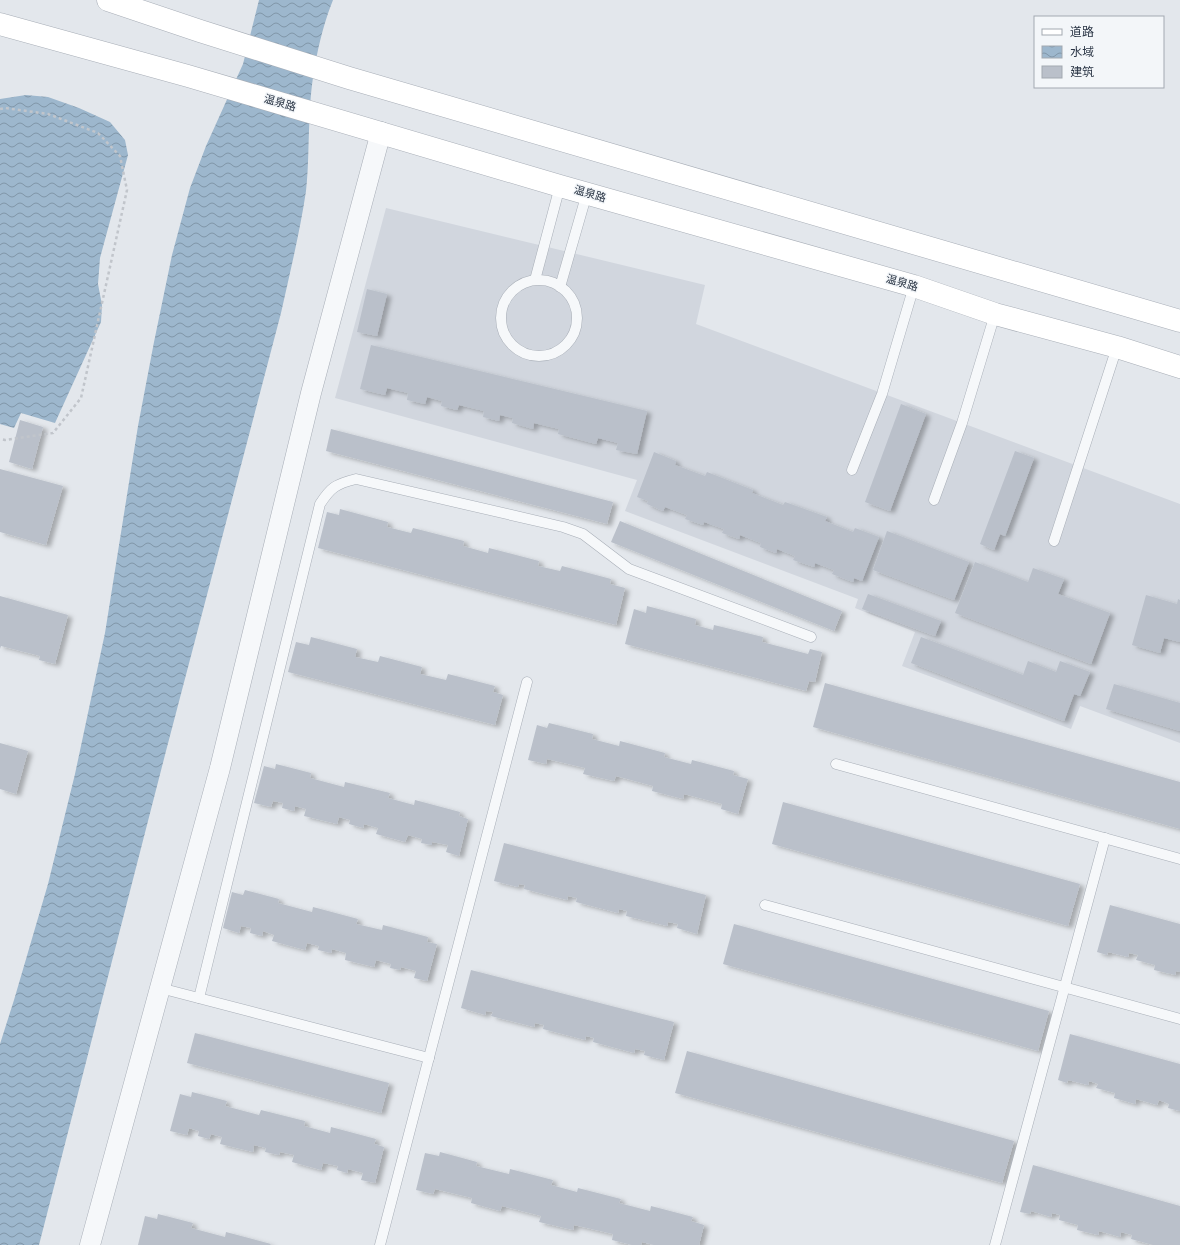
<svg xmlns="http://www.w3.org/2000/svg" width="1180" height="1245" viewBox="0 0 1180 1245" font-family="Raleway,'Noto Sans SC',sans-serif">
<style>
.built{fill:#d1d6de}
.water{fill:url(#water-waves)}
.building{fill:#bac0ca;filter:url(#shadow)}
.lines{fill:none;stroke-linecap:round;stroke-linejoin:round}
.lane-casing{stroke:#a8aeb7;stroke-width:11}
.street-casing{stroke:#a8aeb7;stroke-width:21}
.secondary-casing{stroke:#a8aeb7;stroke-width:23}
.path{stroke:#c1c5cb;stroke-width:2.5;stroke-dasharray:3 3;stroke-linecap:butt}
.lane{stroke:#f6f8fa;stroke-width:10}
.street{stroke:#f6f8fa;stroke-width:20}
.secondary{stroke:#fff;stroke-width:22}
.labels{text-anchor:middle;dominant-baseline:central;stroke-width:3;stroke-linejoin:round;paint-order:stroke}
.street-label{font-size:11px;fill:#2a3545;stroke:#f3f6f9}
</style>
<defs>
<pattern id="water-waves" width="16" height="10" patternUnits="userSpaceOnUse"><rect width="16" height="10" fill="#9db7cd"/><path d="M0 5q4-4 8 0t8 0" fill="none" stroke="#8096a8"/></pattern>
<filter id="shadow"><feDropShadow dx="4.5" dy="2.5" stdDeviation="2" flood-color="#0004"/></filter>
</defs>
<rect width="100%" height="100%" fill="#e3e7ec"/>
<path class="built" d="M386 208 705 285 696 324 1180 504V743L1080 706 1071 729 902 666 915 632 855 608 858 599 625 511 637 480 335 398Z"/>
<g class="water">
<path d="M259 0H333C320 32 311 77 310 112 308 139 309 165 306 191 300 232 290 272 281 313L166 751 39 1245H0V1044L14 1000 48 884 75 774 105 633 138 426 154 342 172 255 190 188 206 146 243 64Z"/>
<path d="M26 95 48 97 79 108 110 122 125 140 128 155 100 258 98 284 102 305 101 322 55 423 21 413 14 428 0 424V99Z"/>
</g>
<g class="building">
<path d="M367 289 387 294 377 336 357 332Z"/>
<path d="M371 345 647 411 637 454 616 450 618 443 598 438 596 444 558 434 559 429 534 423 533 429 512 423 513 418 500 415 499 421 483 417 484 411 459 405 457 410 441 406 442 401 427 397 425 404 407 400 408 393 387 388 385 395 360 389Z"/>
<path d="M901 404 926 414 890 511 865 502Z"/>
<path d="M20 420 43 427 32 469 9 462Z"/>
<path d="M331 429 613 502 607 524 326 451Z"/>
<path d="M1015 451 1034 458 1005 536 1000 534 994 550 980 544Z"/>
<path d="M654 452 676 461 675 465 705 476 707 472 753 490 752 493 783 505 785 502 827 517 825 521 853 532 855 528 879 537 862 581 854 578 853 582 832 574 834 570 815 563 814 567 793 560 795 556 777 549 776 553 760 547 761 543 740 535 739 539 722 533 724 529 704 522 703 525 685 519 687 515 665 507 663 511 647 504 648 501 637 497Z"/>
<path d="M0 469 63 486 46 545 0 532Z"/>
<path d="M340 509 388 522 387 527 411 533 413 528 464 541 463 546 488 553 489 548 539 561 538 566 560 571 562 566 611 579 610 584 625 588 616 625 318 548 327 512 339 515Z"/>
<path d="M620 521 842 611 834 631 611 542Z"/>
<path d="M887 531 969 562 954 600 873 570Z"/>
<path d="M975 562 1028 582 1033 568 1064 579 1058 594 1110 613 1091 664 955 613Z"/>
<path d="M868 594 941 621 935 636 862 609Z"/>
<path d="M1146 595 1177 604 1178 599 1180 600V642L1164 638 1160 653 1132 645Z"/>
<path d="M0 596 68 615 55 664 39 660 40 656 1 646 0 649Z"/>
<path d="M647 606 696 619 695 625 713 630 714 625 763 637 762 642 808 654 810 649 822 652 815 682 809 681 806 691 625 644 634 609 646 613Z"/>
<path d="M311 637 357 649 355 657 378 662 380 656 422 667 420 674 446 680 448 674 495 686 493 692 503 695 495 725 288 672 296 642 309 645Z"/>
<path d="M921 637 1023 675 1028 661 1056 672 1060 661 1090 672 1080 696 1074 694 1064 721 911 663Z"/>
<path d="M825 683 1180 782V829L813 727Z"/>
<path d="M1114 684 1180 703V731L1106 709Z"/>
<path d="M549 723 593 734 592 739 619 746 620 741 665 753 664 757 691 764 692 760 734 771 733 775 748 779 738 814 721 809 722 804 684 794 683 799 652 791 653 786 616 776 614 781 583 774 585 768 547 759 546 764 528 760 537 725 547 728Z"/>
<path d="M0 743 28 751 16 794 0 789Z"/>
<path d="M276 764 311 773 310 778 344 787 345 782 390 793 388 798 414 805 415 800 460 812 459 816 468 819 459 856 446 852 448 845 432 842V845L421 843 422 839 408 835 405 842 376 834 378 828 364 824 363 828 349 824 350 820 339 817 337 824 304 816 306 809 295 806 294 811 282 808 283 803 273 801 271 807 254 803 264 766 275 769Z"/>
<path d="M783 802 1080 884 1068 926 772 844Z"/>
<path d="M504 843 706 895 697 934 677 928 678 924 668 922 667 926 626 916 627 911 619 909 618 913 576 902 577 898 568 896 567 900 524 889 525 885 519 884 518 887 494 881Z"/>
<path d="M245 890 279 899 278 903 312 912 313 907 358 919 356 924 382 930 383 925 428 937 427 942 437 944 427 981 414 978 416 971 401 967 400 970 390 968 391 964 376 960 374 967 345 960 346 953 332 949 331 953 318 950 319 946 307 943 305 950 272 941 274 935 263 931 262 936 250 933 251 928 241 926 239 933 223 928 232 892 243 895Z"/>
<path d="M1110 905 1180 924V972L1176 971 1175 975 1154 970 1155 965 1136 960 1138 955 1129 953 1128 957 1108 952 1107 955 1097 952Z"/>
<path d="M734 924 1049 1011 1038 1051 723 964Z"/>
<path d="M471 970 674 1022 664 1060 644 1055 645 1051 635 1049 634 1053 593 1042 594 1038 586 1036 585 1040 543 1029 544 1025 535 1023 534 1027 491 1016 493 1012 486 1011 485 1015 461 1008Z"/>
<path d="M195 1033 389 1083 381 1113 187 1063Z"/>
<path d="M1070 1034 1180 1064V1111L1168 1108 1169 1104 1159 1100 1157 1105 1136 1099 1135 1104 1114 1098 1115 1093 1096 1088 1098 1084 1089 1081 1088 1085 1068 1080 1067 1083 1058 1080Z"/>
<path d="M687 1051 1014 1141 1002 1183 675 1093Z"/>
<path d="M192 1092 227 1101 225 1106 259 1115 261 1110 305 1121 304 1126 330 1133 331 1127 376 1139 374 1144 384 1147 375 1183 361 1180 363 1173 348 1169 347 1173 337 1170 338 1166 323 1163 321 1170 292 1162 294 1155 280 1152 279 1155 265 1152 266 1148 254 1145 253 1152 220 1144 222 1137 211 1134 209 1139 198 1136 199 1131 189 1128 187 1135 170 1131 180 1094 191 1097Z"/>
<path d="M440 1152 477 1162 476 1166 509 1174 510 1169 553 1180 551 1185 577 1192 578 1188 621 1199 619 1203 650 1211 651 1206 693 1217 691 1221 704 1225 699 1245H654L642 1242 641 1245H632L612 1240 613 1234 574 1225 573 1230 539 1222 541 1216 502 1206 500 1211 471 1203 472 1198 435 1189 433 1194 416 1190 425 1153 439 1156Z"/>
<path d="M1033 1165 1180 1206V1245H1153L1131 1239 1132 1235 1121 1232 1120 1237 1099 1231 1098 1235 1077 1230 1078 1225 1059 1220 1060 1215 1052 1213 1051 1217 1031 1211 1030 1214 1020 1212Z"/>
<path d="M158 1214 193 1223 191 1228 225 1237 226 1232 271 1244 270 1245H138L145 1216 157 1219Z"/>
</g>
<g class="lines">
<defs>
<g id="lane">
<path d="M535 280 560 186"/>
<circle cx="539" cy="318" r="38"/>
<path d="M560 287 587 193"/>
<path d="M852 470 882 394 914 286"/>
<path d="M934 500 962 423 995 314"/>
<path d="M1054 541 1117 347"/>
<path d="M836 764 1180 859"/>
<path d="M765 905 1180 1019"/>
<path d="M160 988 429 1058"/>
<path d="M199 998 320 504C331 487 336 484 356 479L563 527 583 534 629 569 811 637"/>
<path d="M380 1245 527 682"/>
<path d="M995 1245 1105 838"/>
</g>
<path id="street" d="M90 1245 220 768 311 393 381 132"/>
<g id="secondary">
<path d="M108 0 200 31 349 78 1180 321"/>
<path d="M0 24 188 76 560 186 914 286 995 314 1117 347 1180 367"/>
</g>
</defs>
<use href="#lane" class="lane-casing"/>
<use href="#street" class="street-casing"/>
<use href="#secondary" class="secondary-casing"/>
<path class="path" d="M0 109 5 108 48 114 98 133 120 156 127 190 81 398 53 433 5 440 0 439"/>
<use href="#lane" class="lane"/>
<use href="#street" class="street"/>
<use href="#secondary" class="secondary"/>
</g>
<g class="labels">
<g class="street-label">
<text transform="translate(280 103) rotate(16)">温泉路</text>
<text transform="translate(590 194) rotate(16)">温泉路</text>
<text transform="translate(902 283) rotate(16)">温泉路</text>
</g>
</g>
<rect x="1034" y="16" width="130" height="72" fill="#f3f6f9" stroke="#a3a9b1"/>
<rect x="1042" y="29" width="20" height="6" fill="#ffffff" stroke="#a3a9b1"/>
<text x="1070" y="36" font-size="12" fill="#2a3545">道路</text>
<rect x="1042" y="46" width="20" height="12" fill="url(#water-waves)" stroke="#a3a9b1"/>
<text x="1070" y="56" font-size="12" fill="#2a3545">水域</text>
<rect x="1042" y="66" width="20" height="12" fill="#bac0ca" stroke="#a3a9b1"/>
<text x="1070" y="76" font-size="12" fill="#2a3545">建筑</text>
</svg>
